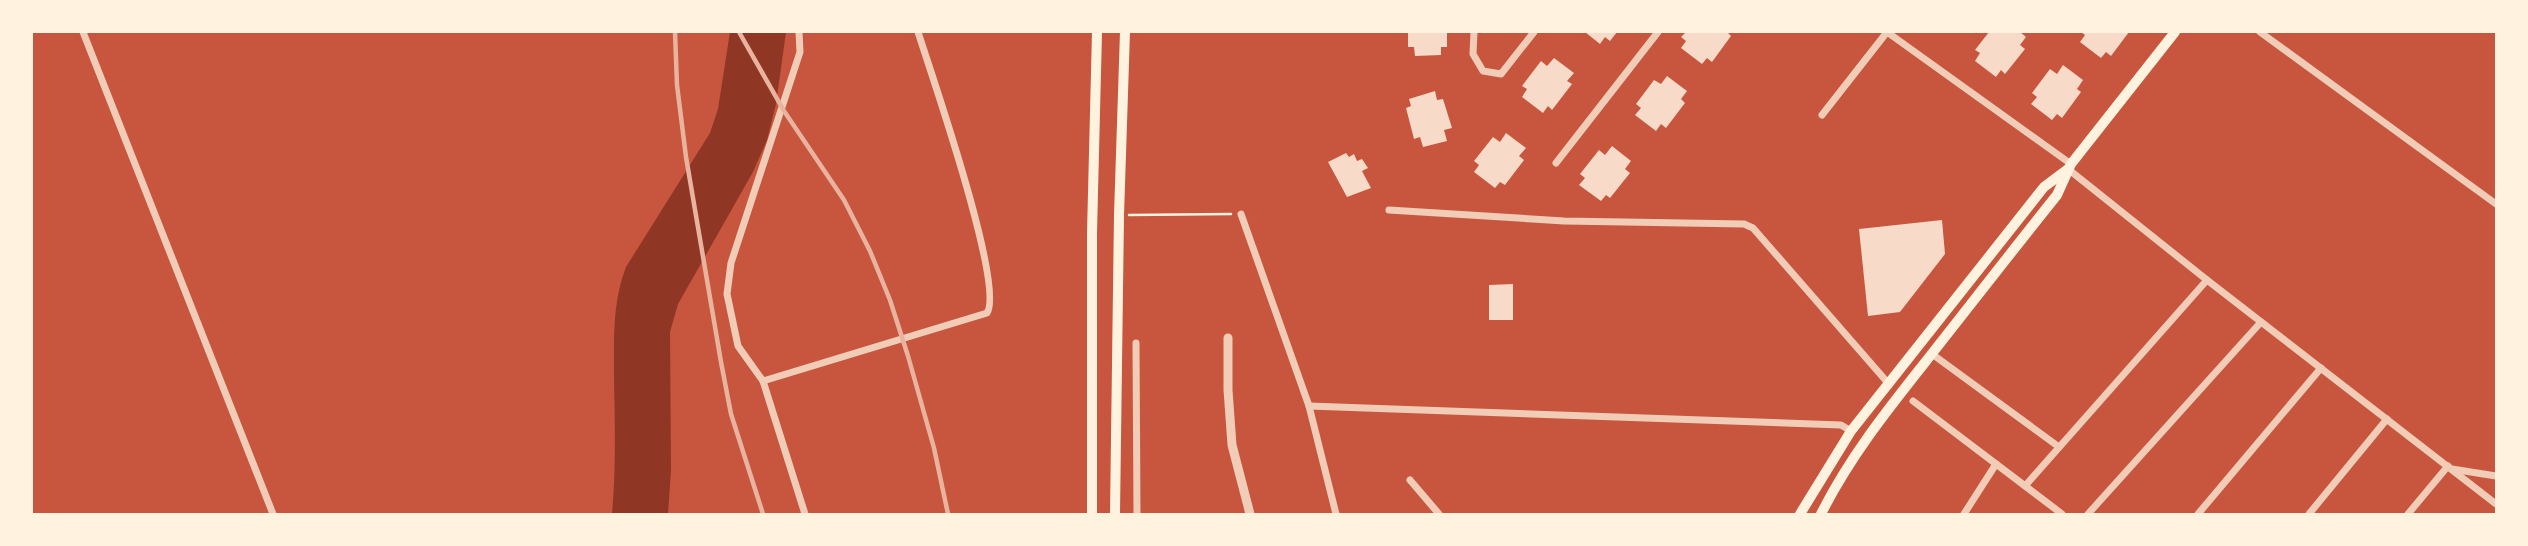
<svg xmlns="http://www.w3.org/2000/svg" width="2528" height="546" viewBox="0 0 2528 546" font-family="'Alegreya Sans',sans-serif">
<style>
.water{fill:#8f3625}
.building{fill:#f7dbc8}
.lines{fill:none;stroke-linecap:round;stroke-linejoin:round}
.path{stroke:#fff3e0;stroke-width:2.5}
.minor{stroke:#f1ccb7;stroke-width:7}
.tertiary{stroke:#f1ccb7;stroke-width:9}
.secondary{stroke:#fff3e0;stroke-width:10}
.primary{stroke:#fff3e0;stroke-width:10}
.rail{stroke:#e9b49f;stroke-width:4.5}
</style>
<rect width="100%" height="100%" fill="#c8553d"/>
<path class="water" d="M730 32H786L776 104 767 140 753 172 678 304 670 332 671 470 668 514H612C616 470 615 424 614 379 614 341 612 303 626 267L710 133 718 109Z"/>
<g class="building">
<path d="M1408 32H1447V47H1441V55L1415 56 1414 47H1408Z"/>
<path d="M1585 32H1617L1610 41 1605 37 1600 44Z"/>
<path d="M1686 32H1727L1731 36 1712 62 1707 58 1702 64 1681 48 1686 41 1681 37Z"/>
<path d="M1989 32H2020L2026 37 2020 45 2025 49 2005 74 2001 70 1996 77 1975 61 1980 53 1975 50Z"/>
<path d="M2081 32H2129L2111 56 2106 52 2101 58 2080 42 2085 35Z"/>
<path d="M1554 58 1574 73 1567 81 1572 84 1552 110 1548 106 1543 113 1522 97 1527 89 1522 86 1541 61 1547 66Z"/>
<path d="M2063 65 2083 80 2077 89 2081 92 2062 118 2057 114 2052 120 2031 104 2037 97 2032 93 2050 69 2057 74Z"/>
<path d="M1667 76 1687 91 1681 99 1685 103 1666 128 1661 124 1656 131 1635 115 1641 108 1636 104 1654 80 1661 84Z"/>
<path d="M1435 91 1437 100 1443 99 1452 128 1444 130 1447 141 1423 147 1420 137 1414 139 1406 108 1411 106 1409 99Z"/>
<path d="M1506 133 1526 148 1519 156 1524 160 1505 185 1500 182 1495 188 1474 172 1479 165 1474 161 1493 137 1500 142Z"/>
<path d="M1612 146 1631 161 1625 169 1630 173 1610 198 1606 195 1601 201 1579 185 1585 178 1580 174 1599 150 1605 155Z"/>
<path d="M1346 153 1349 157 1354 154 1357 161 1362 159 1368 168 1362 171 1371 188 1347 197 1328 162Z"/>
<path d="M1942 220 1945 254 1900 312 1868 316 1859 229Z"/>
<path d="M1513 284V320H1489V285Z"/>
</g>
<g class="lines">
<path class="path" d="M1129 215 1231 214"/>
<g class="minor">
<path d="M83 32 273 514"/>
<path d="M799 32 800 52 731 263 727 294 738 346 763 381 805 514"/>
<path d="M1474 32 1473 54 1483 71 1501 74 1534 32"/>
<path d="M1887 32 2071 164"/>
<path d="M2260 32 2496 204"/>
<path d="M1822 115 1887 32"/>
<path d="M1556 163 1658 32"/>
<path d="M2068 169 2207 280 2496 504"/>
<path d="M1389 210 1564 221 1744 224 1753 228 1888 383"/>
<path d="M1241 214 1309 406 1336 514"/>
<path d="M1136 343 1137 514"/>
<path d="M1932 354 2059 447"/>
<path d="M763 381 987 313C1005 286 931 73 918 32"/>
<path d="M1913 401 2062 514"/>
<path d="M1309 406 1841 425 1851 431"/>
<path d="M2452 469 2496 476"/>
<path d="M1410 480 1439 514"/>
<path d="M2025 486 2207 280"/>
<path d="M1964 514 1996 464"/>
<path d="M2088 514 2261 322"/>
<path d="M2198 514 2321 368"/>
<path d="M2309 514 2387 419"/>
<path d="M2408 514 2448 466"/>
</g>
<path class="tertiary" d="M1228 338V390L1232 445 1250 514"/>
<g class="secondary">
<path d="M1800 514 1851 431 2044 187 2068 169"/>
<path d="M1821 514C1851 454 1892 404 1934 351 1975 299 2016 246 2057 195L2071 164 2175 32"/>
</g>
<g class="primary">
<path d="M1092 514V233L1097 32"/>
<path d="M1115 514 1119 215 1125 32"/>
</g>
<g class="rail">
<path d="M675 32 677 85 686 157 721 362 731 414 763 514"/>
<path d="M739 32 784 111 844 200 870 251 890 300 908 356 934 448 948 514"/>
</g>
</g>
<rect width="2528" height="546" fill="none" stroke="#fff3e0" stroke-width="66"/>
</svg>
